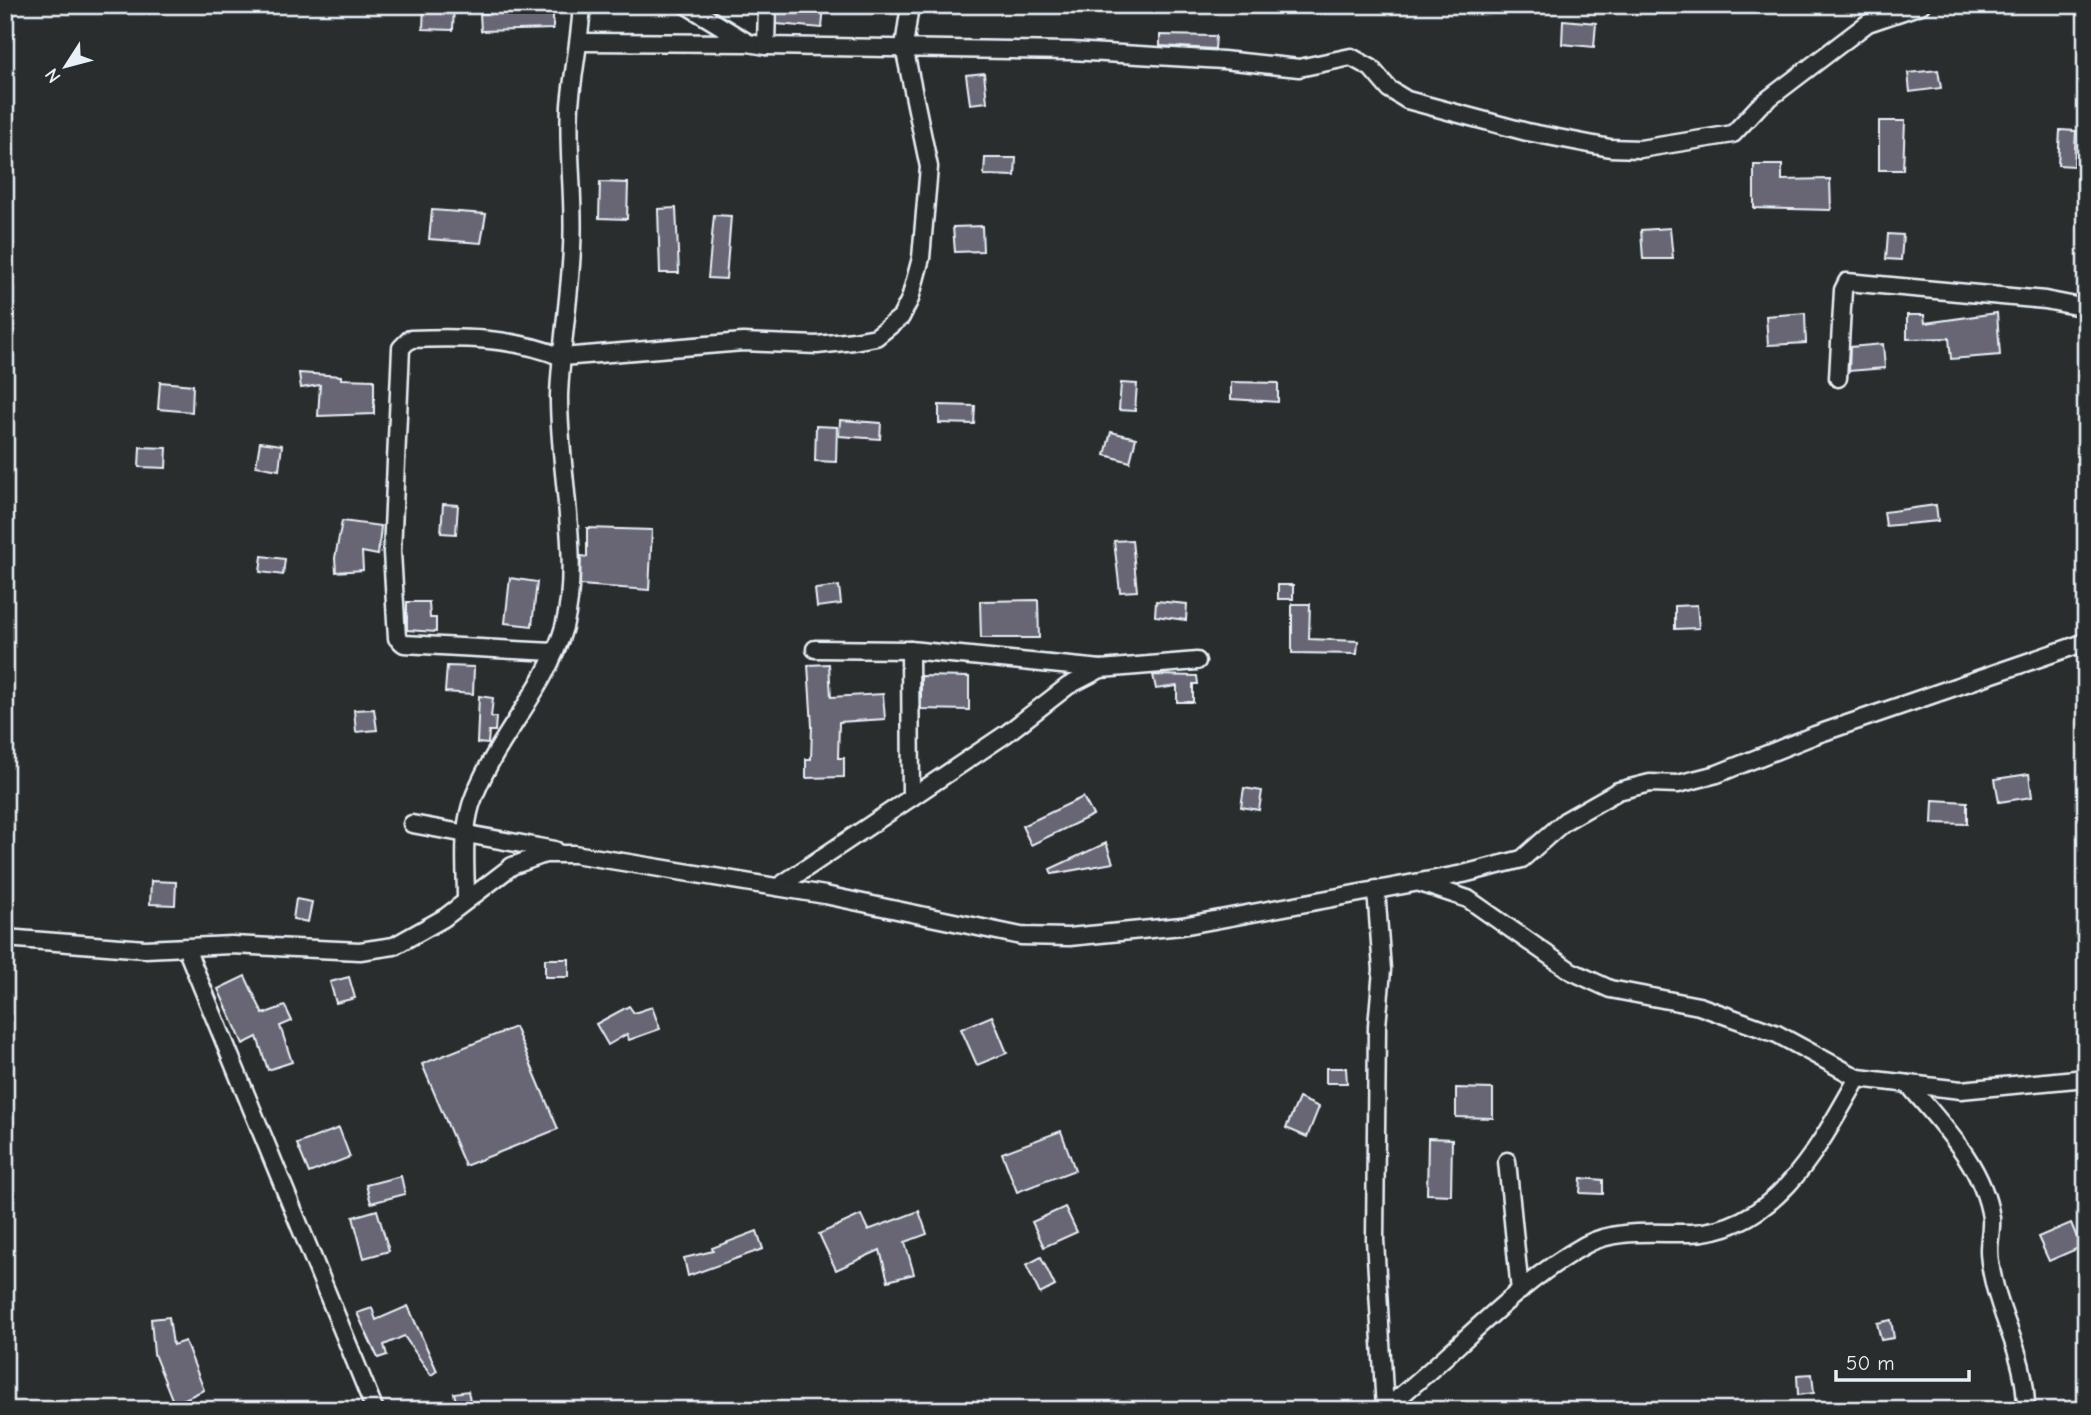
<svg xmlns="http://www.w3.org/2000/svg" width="2091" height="1415" viewBox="0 0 2091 1415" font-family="'Comic Neue',sans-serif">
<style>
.building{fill:#686675;stroke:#e8f1f8;stroke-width:2}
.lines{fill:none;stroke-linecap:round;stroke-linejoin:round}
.street-casing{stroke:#e8f1f8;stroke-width:21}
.street{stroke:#2a2d2e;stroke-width:16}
</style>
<rect width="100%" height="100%" fill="#2a2d2e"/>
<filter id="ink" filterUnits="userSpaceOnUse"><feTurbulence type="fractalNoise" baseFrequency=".0143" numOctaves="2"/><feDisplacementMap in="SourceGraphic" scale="14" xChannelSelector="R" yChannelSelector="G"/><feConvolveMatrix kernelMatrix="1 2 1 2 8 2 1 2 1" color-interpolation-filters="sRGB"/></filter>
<g filter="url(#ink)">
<g class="building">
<path d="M424 5H454L453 30 423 29Z"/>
<path d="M777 5H824L822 28 777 24Z"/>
<path d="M553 12V29L481 31 480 13Z"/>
<path d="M1563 20 1596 23 1594 47 1562 44Z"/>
<path d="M1160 35 1216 36 1215 49 1160 46Z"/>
<path d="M1938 70 1941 88 1910 92 1908 73Z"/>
<path d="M984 73 987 102 970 104 966 75Z"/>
<path d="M1879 121H1905L1903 170H1879Z"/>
<path d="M2060 130 2076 131 2074 166 2058 165Z"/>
<path d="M985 158H1016L1015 176 984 175Z"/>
<path d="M1754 165H1782V180L1830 179 1831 210 1754 208Z"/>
<path d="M600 182 628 183 627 219 599 218Z"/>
<path d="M676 208 679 273H660L658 209Z"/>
<path d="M432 210 486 214 481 243 429 239Z"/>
<path d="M714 215 731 216 726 279 708 278Z"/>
<path d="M982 226 983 251 955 252 953 227Z"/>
<path d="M1670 228 1673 259H1643L1641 230Z"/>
<path d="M1888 234 1903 235 1901 260 1886 259Z"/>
<path d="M1805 313 1806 343 1768 345 1766 316Z"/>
<path d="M1997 313 2000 355 1951 359 1949 338 1907 339V315H1924L1925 323Z"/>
<path d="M1883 344 1885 368 1849 371 1850 347Z"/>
<path d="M299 373 341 376V379L374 380V414L318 416 320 385 301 388Z"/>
<path d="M160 382 193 385 192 412 158 409Z"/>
<path d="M1231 382 1278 383V402L1231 399Z"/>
<path d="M1121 383 1137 384 1135 411 1119 410Z"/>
<path d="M939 405 975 406 974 424 939 423Z"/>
<path d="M840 420 881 423 880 439 839 436Z"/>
<path d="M816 426 837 427 836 462 815 461Z"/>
<path d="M1111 432 1136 438 1130 462 1105 455Z"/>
<path d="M260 442 282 445 279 470 256 466Z"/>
<path d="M140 447 167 448 166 468 139 467Z"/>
<path d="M443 504 458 505 456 534 441 533Z"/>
<path d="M1936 505 1938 521 1886 526 1884 512Z"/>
<path d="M342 521 381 526 378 555 362 552 363 570 336 572 335 558Z"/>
<path d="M587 528 652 530 649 590 580 585 581 556 587 557Z"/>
<path d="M1132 540 1137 591 1120 592 1114 541Z"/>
<path d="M262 556 285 559 283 575 260 572Z"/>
<path d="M510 578 537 582 532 626 505 623Z"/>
<rect x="1278" y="585" width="15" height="14"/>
<path d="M839 586 841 604 817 607 815 589Z"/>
<path d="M1038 600 1039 638H981L980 601Z"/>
<path d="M1156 601 1187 604 1186 620 1155 616Z"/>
<path d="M407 602H429L430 618H436V632L407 630Z"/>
<path d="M1292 604H1310L1309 639 1358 641 1357 654 1292 653Z"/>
<path d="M1697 605 1699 628 1675 629V606Z"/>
<path d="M829 664 831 697 883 694 885 719 839 722 838 758H844V777L806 778V759H811L812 726 808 665Z"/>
<path d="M447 666 474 667 473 694 445 692Z"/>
<path d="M1153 675 1197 676 1198 684H1193V702H1177V686L1156 689Z"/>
<path d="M921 676 969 677V710L921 709Z"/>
<path d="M479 696 493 698 491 717H496L495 731H489L488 744 477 743Z"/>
<path d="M374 709 377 730 356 732 354 710Z"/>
<path d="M2029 774 2032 797 1999 802 1995 779Z"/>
<path d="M1244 788 1262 791 1259 810 1241 807Z"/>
<path d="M1083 797 1093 815 1031 845 1022 826Z"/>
<path d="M1933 800 1967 802V824L1932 823Z"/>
<path d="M1106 843 1113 863 1052 874 1050 869Z"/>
<path d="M151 881 176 882 175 905 150 904Z"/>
<path d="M296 899 312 902 308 922 293 919Z"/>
<rect x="545" y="959" width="24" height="18"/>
<path d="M245 976 263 1014 285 1006 292 1021 280 1026 292 1062 268 1070 257 1037 243 1044 218 989Z"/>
<path d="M349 977 355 998 336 1003 330 982Z"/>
<path d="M629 1006 634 1013 652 1007 660 1029 629 1040 627 1034 608 1045 596 1024Z"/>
<path d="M992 1016 1007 1053 977 1065 961 1029Z"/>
<path d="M515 1027 558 1129 465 1166 422 1064Z"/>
<path d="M1326 1068H1346L1347 1083H1326Z"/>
<path d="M1456 1088 1493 1089V1118L1456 1117Z"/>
<path d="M1299 1098 1319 1107 1307 1137 1286 1128Z"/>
<path d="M339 1128 350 1157 309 1173 297 1144Z"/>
<path d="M1061 1131 1075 1170 1017 1192 1002 1153Z"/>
<path d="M1428 1138 1452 1139 1451 1195 1427 1194Z"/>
<path d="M401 1176 405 1194 371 1203 366 1185Z"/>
<path d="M1581 1178 1603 1180V1194L1580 1193Z"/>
<path d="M1065 1207 1077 1232 1044 1247 1032 1222Z"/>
<path d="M377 1210 389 1251 364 1258 353 1217Z"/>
<path d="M919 1211 927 1234 905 1242 914 1274 888 1281 880 1250 836 1270 819 1234 861 1215 868 1230Z"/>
<path d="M2071 1223 2081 1247 2049 1261 2038 1237Z"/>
<path d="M757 1231 763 1249 688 1276 684 1258 713 1251 712 1248Z"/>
<path d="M1041 1257 1055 1286 1040 1294 1026 1265Z"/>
<path d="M408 1306 437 1371 431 1375 404 1336 384 1345 387 1355 378 1358 357 1313 372 1308 376 1320Z"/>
<path d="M169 1317 173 1345 185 1341 204 1390 174 1404 154 1354 151 1319Z"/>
<path d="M1891 1320 1894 1338 1881 1340 1877 1323Z"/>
<path d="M1812 1374 1814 1393 1798 1395 1797 1375Z"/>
<path d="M468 1391 472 1410H458L454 1393Z"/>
</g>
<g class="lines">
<defs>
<g id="street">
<path d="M686 5 747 42"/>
<path d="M580 42 748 43 766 46 1071 51 1223 60 1299 68 1351 57 1371 68 1389 89 1407 100 1527 132 1610 148 1640 149 1733 134 1759 106 1868 23 1921 5"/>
<path d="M766 46 767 5"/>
<path d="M1838 378 1843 290 1847 282 2045 300 2086 308"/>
<path d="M815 649 910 650 1101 669"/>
<path d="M910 650 911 798"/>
<path d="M553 652 404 644 397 638 392 552 401 348 410 339C461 337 513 337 562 357L743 342 817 345 854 341 876 337 901 317 910 299 921 258 929 167 904 47 910 5"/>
<path d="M412 824 555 850"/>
<path d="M1420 883 1468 899 1571 971 1610 989 1699 1006 1777 1034 1858 1078 1961 1090 2086 1078"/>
<path d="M778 887 1006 734 1068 686 1101 669 1197 661"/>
<path d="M1376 889 1382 970 1377 1026 1375 1240 1385 1409"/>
<path d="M466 900C466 869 462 835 471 805 492 742 545 693 564 627 582 561 558 465 559 395 561 346 570 297 572 248 575 200 567 153 570 105 573 72 580 39 582 5"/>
<path d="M5 938 145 949 231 945 360 951 394 946 444 918 512 866 545 854H574L825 895 1021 936 1069 937 1182 926 1463 874 1522 859 1565 821 1618 791 1650 783 1678 784 1717 774 1815 735 2086 642"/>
<path d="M186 948 375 1410"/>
<path d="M1908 1084C1940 1123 1983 1164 1991 1218 1992 1228 1989 1240 1989 1250 1989 1261 1992 1275 1995 1287 2007 1333 2026 1359 2026 1410"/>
<path d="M1507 1161 1520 1291"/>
<path d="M1383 1410C1451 1358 1510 1287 1585 1245 1616 1228 1657 1234 1690 1233 1777 1231 1821 1143 1858 1078"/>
</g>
</defs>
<use href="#street" class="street-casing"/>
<use href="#street" class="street"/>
</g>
</g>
<rect width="2091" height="1415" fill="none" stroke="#2a2d2e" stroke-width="28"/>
<rect x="14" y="14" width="2063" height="1387" fill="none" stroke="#e8f1f8" stroke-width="2.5" filter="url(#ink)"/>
<g transform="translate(66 66) rotate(234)" stroke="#2a2d2e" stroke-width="5" paint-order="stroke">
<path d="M0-5L12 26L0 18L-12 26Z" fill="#e8f1f8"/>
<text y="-10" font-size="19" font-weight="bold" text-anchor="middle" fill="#e8f1f8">N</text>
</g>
<path d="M1836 1370v10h133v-10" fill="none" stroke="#e8f1f8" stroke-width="3.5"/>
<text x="1846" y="1370" font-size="21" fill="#e8f1f8" stroke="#2a2d2e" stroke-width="5" paint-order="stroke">50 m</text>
</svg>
